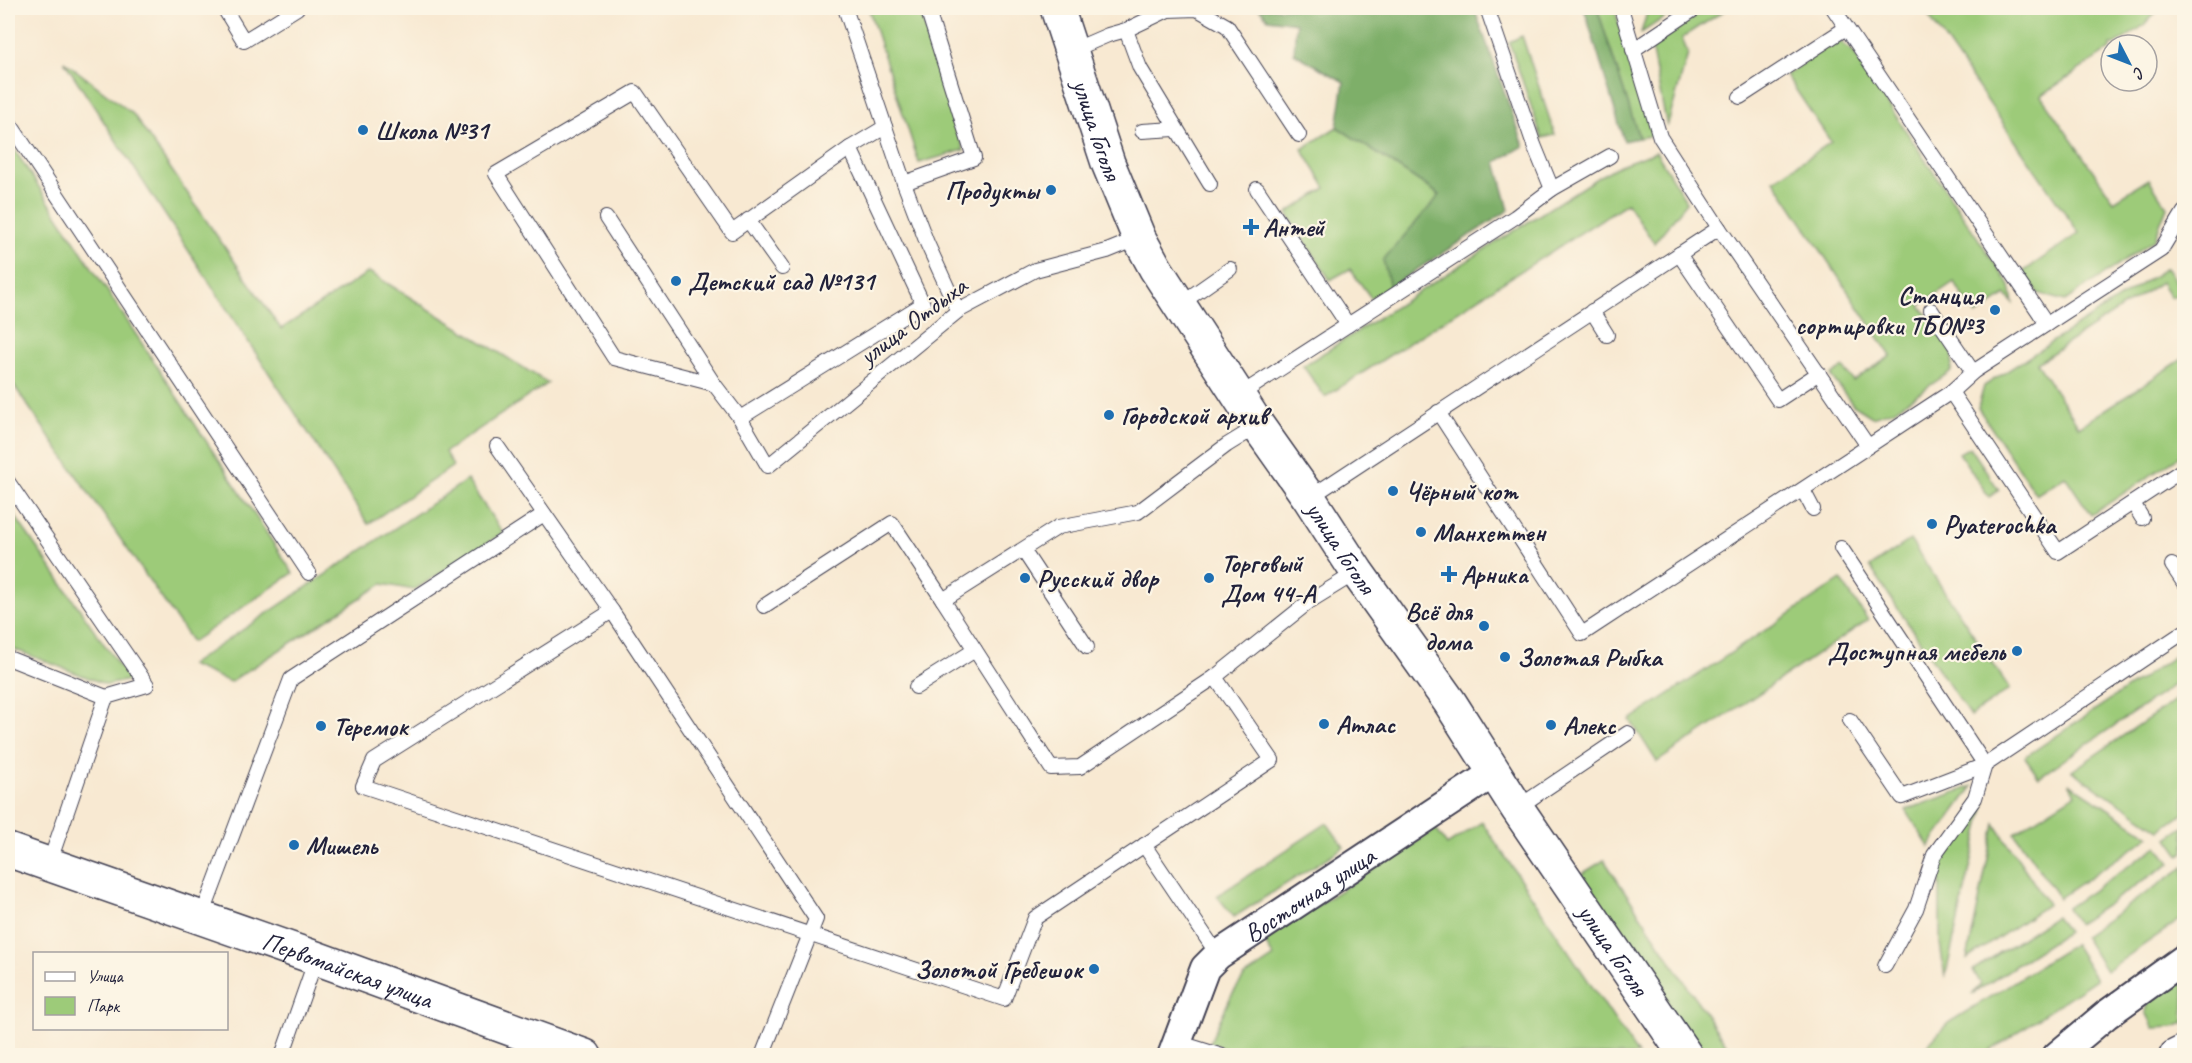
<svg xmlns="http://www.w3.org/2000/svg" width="2192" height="1063" viewBox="0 0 2192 1063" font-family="Caveat,sans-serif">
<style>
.green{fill:#9dcb79;stroke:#60765a;stroke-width:1.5}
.forest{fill:#7eaf69;stroke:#506852;stroke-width:1.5}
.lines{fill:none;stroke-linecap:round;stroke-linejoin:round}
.lane-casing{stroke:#424052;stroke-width:16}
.street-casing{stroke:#424052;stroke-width:32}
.secondary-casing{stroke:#424052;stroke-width:36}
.primary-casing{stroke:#424052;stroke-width:36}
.lane{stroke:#fff;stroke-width:14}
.street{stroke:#fff;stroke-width:28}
.secondary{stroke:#fff;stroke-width:33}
.primary{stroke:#fff;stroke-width:33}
.poi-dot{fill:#1f6fb2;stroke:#fcf5e5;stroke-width:2}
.labels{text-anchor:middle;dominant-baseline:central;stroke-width:4.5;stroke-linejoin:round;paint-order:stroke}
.street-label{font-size:26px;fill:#22223b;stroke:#fcf5e5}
.poi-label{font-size:26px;font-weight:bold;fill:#22223b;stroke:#fcf5e5;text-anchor:start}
</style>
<rect width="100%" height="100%" fill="#fcf5e5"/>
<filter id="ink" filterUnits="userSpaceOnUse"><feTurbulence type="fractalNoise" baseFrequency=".0167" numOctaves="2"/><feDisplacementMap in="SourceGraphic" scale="12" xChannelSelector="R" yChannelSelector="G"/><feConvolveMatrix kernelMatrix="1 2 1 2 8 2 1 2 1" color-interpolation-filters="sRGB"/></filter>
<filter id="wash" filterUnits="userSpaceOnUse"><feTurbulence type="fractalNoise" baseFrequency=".008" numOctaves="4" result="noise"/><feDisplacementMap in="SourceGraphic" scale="24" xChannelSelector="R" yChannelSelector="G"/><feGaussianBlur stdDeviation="1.35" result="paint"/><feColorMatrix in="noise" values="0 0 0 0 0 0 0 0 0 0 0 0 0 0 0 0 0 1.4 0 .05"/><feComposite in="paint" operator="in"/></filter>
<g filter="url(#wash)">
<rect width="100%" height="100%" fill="#f8e9d2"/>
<g class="green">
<path d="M875 8H919L964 150 919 163 869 10Z"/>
<path d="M1597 8H1614L1655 135 1639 138Z"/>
<path d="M1651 8H1679L1641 33 1648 9Z"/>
<path d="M1708 8H1728L1682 38 1688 54 1667 127 1651 47Z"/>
<path d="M1923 8H2159L2143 26 2115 45H2111V48L2041 96 2114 201 2149 179 2167 207 2154 240 2065 301 2038 293 2023 272 2079 233Z"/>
<path d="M1522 36 1555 135 1542 138 1509 42Z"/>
<path d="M1841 42 1853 52 2010 286 2013 303 2006 295 1976 315 1954 282 1920 305 1953 354 1951 371 1894 410 1872 417 1853 405 1831 376 1843 367 1853 381 1891 356 1774 180 1831 142 1786 75 1828 46Z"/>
<path d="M64 61 133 114 281 329 369 272 548 383 445 452 453 466 368 524Z"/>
<path d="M1337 127 1440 195 1384 260 1390 287 1371 298 1350 269 1330 280 1287 213 1326 188 1302 149Z"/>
<path d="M8 140 293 573 192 642 8 377Z"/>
<path d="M1656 152 1687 202 1654 243 1627 203 1325 397 1303 366 1600 176 1620 165Z"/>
<path d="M2166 268 2183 291 2171 298 2161 282 2037 363 2079 427 2184 358V453L2091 515 2065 476 2036 495 1978 408 1984 386Z"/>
<path d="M1970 447 1999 490 1989 497 1959 453Z"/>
<path d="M467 480 503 533 414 590 382 584 230 682 190 665Z"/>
<path d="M8 506 129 680 107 685 8 647Z"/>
<path d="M1910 540 2010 689 1970 716 1870 567Z"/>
<path d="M1841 580 1868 620 1657 762 1630 720Z"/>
<path d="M2184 650V678L2039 777 2025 757Z"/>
<path d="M2184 694V813L2160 830 2072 771Z"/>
<path d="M2069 783 2150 836 2059 898 2014 833 2075 794Z"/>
<path d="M1973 786 1929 847 1906 810Z"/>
<path d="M1985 802 1945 978 1940 943V861Z"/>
<path d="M1482 822 1638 1055 1239 1056 1210 1042 1231 996 1244 977 1274 957 1263 940 1436 829 1447 845Z"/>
<path d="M1327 823 1344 847 1234 917 1217 896Z"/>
<path d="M1995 824 2048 904 1967 959Z"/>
<path d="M2184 827V852L2180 855 2168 838Z"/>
<path d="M2158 846 2170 863 2078 924 2067 908Z"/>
<path d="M1604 860 1733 1055H1699L1580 875Z"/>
<path d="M2184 867V917L2106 971 2084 936Z"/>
<path d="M2056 916 2067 932 1972 994 1981 984 1973 970Z"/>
<path d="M2074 944 2096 979 1984 1055H1919L1948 1023Z"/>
<path d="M2184 976V1023L2174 1027 2154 1028 2146 1012 2149 1000Z"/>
</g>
<g class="forest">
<path d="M1259 8H1474L1524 146 1496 162 1509 210 1390 287 1383 260 1440 195 1337 127 1344 82 1294 53 1296 23 1268 19Z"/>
<path d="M1584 8H1597L1639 138 1624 141Z"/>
</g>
</g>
<g filter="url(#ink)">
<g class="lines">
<defs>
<g id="lane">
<path d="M224 8 244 41 297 8"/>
<path d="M845 8 904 183"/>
<path d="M927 8 974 158 904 183 927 243 958 311"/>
<path d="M1487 8 1534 145 1552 189"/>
<path d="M1621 8 1660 137 1719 228 1868 446"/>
<path d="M1833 8 2047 324"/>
<path d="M1126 30 1140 68 1210 184"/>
<path d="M1633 50 1696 8"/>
<path d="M1071 51 1108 35 1126 30 1168 10 1197 9 1227 26 1299 135"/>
<path d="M1740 97 1846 28"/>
<path d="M8 121 309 573"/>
<path d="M1142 131 1175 129"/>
<path d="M850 148 923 304 740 418 768 466 958 311 1035 270 1107 251 1139 238"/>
<path d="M1257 189 1348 325"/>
<path d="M606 218 714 384 614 358 496 174 635 92 732 232 850 148 885 127"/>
<path d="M748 220 782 268"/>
<path d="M1679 254 1778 400 1819 373"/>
<path d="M1180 304 1230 269"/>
<path d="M1931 310 1973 372"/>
<path d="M1592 311 1607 335"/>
<path d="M714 384 740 418"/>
<path d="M1951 392 2058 552 2184 469"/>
<path d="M1238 396 1515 217 1552 189 1610 156"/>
<path d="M1438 412 1582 634 1951 392 1973 372 2161 250 2184 212"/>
<path d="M497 446 612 611 816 919 762 1056"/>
<path d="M8 482 147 685 106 697"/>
<path d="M1803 490 1813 509"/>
<path d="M1309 498 1719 228"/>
<path d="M2133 503 2142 518"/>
<path d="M1841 548 1985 765 2184 632"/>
<path d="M1023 550 1087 647"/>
<path d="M2172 565 2184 583"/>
<path d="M764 606 892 523 943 600"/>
<path d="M612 611 374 761 363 786 1004 999 1035 918 1272 760 1215 677 1310 601 1357 572"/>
<path d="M8 658 106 697 49 864"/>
<path d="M1215 677 1080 767 1051 768 943 600 1058 527 1138 512 1227 445 1258 426"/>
<path d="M916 687 975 650"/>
<path d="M1850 720 1902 797 1985 765"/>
<path d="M1517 808 1628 733"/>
<path d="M1144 845 1218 955"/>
<path d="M201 919 291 679 544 514"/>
<path d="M1885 966 1916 909 1934 855 1975 798 1985 765"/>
<path d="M1177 1042 1222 1056"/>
<path d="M282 1056 316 959"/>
</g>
<g id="street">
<path id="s1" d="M1172 1056 1205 968 1218 955 1495 772"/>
<path d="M2057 1056 2106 1015 2184 959"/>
</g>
<g id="secondary">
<path id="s2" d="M1057 8 1108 163 1139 238 1156 269 1258 426 1309 498 1357 572 1449 701 1517 808 1686 1056"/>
<path id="s3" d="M8 850 316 958 585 1056"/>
</g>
<path id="primary" d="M2176 1056 2184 1052"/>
</defs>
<use href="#lane" class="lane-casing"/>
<use href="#street" class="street-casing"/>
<use href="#secondary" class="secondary-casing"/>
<use href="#primary" class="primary-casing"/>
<use href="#lane" class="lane"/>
<use href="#street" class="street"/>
<use href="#secondary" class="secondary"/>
<use href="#primary" class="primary"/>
</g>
</g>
<g class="poi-dot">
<circle cx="363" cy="130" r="6"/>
<circle cx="1051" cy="190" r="6"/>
<path d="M1248 218h6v6h6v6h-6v6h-6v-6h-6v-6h6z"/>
<circle cx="676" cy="281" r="6"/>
<circle cx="1995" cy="310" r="6"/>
<circle cx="1109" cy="415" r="6"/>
<circle cx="1393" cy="491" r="6"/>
<circle cx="1932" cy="524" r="6"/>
<circle cx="1421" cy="532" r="6"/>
<path d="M1446 565h6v6h6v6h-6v6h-6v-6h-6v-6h6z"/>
<circle cx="1025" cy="578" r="6"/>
<circle cx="1209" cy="578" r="6"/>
<circle cx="1484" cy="626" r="6"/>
<circle cx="2017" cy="651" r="6"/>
<circle cx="1505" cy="657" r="6"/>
<circle cx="1324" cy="724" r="6"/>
<circle cx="1551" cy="725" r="6"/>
<circle cx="321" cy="726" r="6"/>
<circle cx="294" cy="845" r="6"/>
<circle cx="1094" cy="969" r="6"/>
</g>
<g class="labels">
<g class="street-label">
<text stroke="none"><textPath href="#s2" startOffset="128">улица Гоголя</textPath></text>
<text transform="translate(913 321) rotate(-37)">улица Отдыха</text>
<text stroke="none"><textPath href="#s2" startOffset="614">улица Гоголя</textPath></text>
<text stroke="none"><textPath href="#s1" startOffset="222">Восточная улица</textPath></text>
<text stroke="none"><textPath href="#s2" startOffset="1100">улица Гоголя</textPath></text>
<text stroke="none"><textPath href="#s3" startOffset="360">Первомайская улица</textPath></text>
</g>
<g class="poi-label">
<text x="375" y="130">Школа №31</text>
<text x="1039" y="190" text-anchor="end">Продукты</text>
<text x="1263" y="227">Антей</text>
<text x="688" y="281">Детский сад №131</text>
<text x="1983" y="295" text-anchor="end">Станция<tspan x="1983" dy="30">сортировки ТБО№3</tspan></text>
<text x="1121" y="415">Городской архив</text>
<text x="1405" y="491">Чёрный кот</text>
<text x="1944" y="524">Pyaterochka</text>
<text x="1433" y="532">Манхеттен</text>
<text x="1221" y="563">Торговый<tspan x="1221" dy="30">Дом 44-А</tspan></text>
<text x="1461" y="574">Арника</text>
<text x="1037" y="578">Русский двор</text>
<text x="1472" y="611" text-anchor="end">Всё для<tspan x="1472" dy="30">дома</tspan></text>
<text x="2005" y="651" text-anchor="end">Доступная мебель</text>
<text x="1517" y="657">Золотая Рыбка</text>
<text x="1336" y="724">Атлас</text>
<text x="1563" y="725">Алекс</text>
<text x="333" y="726">Теремок</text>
<text x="306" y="845">Мишель</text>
<text x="1082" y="969" text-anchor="end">Золотой Гребешок</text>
</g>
</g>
<rect width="2192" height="1063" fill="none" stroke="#fcf5e5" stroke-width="30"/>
<rect x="33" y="952" width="195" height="78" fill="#fcf5e5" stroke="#a5a1a1" stroke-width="1.5"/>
<rect x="45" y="972" width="30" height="9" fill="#ffffff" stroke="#a5a1a1" stroke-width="1.5"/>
<text x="87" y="982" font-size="18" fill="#22223b">Улица</text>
<rect x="45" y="997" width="30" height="18" fill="#9dcb79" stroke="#a5a1a1" stroke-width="1.5"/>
<text x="87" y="1012" font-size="18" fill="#22223b">Парк</text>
<g transform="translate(2129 63) rotate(132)"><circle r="28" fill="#fcf5e5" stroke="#a5a1a1" stroke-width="1.5"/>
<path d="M0-4.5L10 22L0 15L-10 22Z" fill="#1f6fb2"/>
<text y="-9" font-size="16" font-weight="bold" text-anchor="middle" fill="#22223b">С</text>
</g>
</svg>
